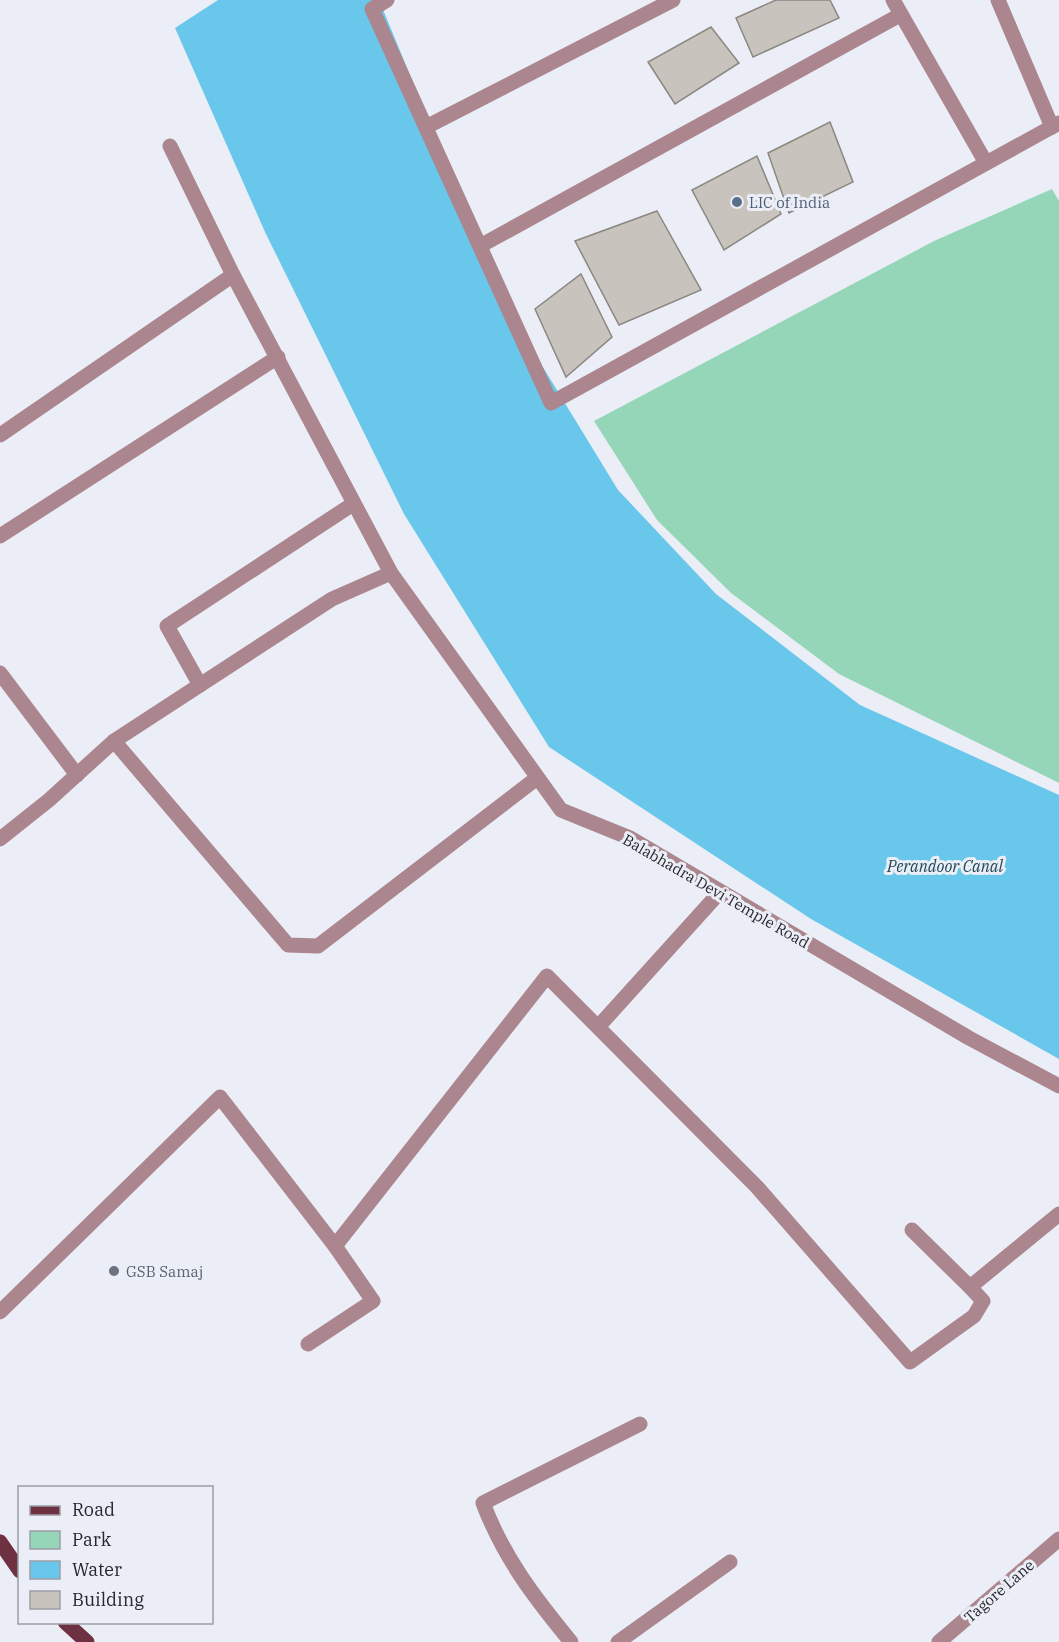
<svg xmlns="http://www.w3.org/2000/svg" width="1059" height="1642" viewBox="0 0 1059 1642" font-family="'IBM Plex Serif',serif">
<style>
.green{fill:#95d6b8}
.water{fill:#68c7eb}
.building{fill:#c8c3bc;stroke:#8b8781;stroke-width:1.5}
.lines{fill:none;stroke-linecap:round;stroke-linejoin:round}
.minor{stroke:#ab868e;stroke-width:15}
.major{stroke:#6d3141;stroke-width:15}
.service-dot{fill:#5c6f8a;stroke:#ebeef6;stroke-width:2}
.worship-dot{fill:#6b7280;stroke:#ebeef6;stroke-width:2}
.labels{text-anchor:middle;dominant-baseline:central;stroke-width:6;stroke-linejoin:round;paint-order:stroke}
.service-label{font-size:15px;fill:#4e5e75;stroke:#ebeef6;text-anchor:start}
.street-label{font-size:15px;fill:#27282b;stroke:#ebeef6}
.worship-label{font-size:15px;fill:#5b616d;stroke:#ebeef6;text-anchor:start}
.water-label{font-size:16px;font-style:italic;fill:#1f4958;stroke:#ebeef6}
</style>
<rect width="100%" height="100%" fill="#ebeef6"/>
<path class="green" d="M1052 189 1059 201V783L839 674 731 593 657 520 594 421 934 241Z"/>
<path class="water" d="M218 0H379L505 305 618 490 716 594 860 705 1059 795V1059L811 919 549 747 404 514 265 232 175 28Z"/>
<g class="building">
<path d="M776 0H830L839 18 753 57 736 18Z"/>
<path d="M711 27 739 63 675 104 648 62Z"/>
<path d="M830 122 853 182 789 213 768 153Z"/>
<path d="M757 156 781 214 724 250 692 190Z"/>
<path d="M657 211 701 290 619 325 575 241Z"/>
<path d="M581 274 612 337 566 377 535 309Z"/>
</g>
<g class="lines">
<g class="minor">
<path d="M387 0 372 9 551 403 1059 123"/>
<path d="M893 0 986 163"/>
<path d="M998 0 1052 127"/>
<path d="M426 127 673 0"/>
<path d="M170 146 233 275 391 573 561 810 630 838 969 1038 1059 1086"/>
<path d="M480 246 900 15"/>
<path d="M0 435 233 275"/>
<path d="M0 536 278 357"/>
<path d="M0 673 77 775"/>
<path d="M200 685 167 626 353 504"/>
<path d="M114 741 288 945 318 946 537 778"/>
<path d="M0 839 49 800 114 741 332 599 391 573"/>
<path d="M598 1027 720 892"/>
<path d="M912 1230 970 1287 1059 1214"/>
<path d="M0 1312 220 1097 335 1246"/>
<path d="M308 1344 373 1301 335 1246 547 976 757 1187 910 1362 974 1316 983 1301 970 1287"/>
<path d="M571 1642C534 1597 504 1558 483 1503L640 1424"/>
<path d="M618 1642 730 1562"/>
<path d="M939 1642 1059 1539"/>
</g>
<g class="major">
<path d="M0 1542 20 1571"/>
<path d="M65 1622 87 1642"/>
</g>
</g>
<circle class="service-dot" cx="737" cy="202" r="6"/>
<circle class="worship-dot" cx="114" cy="1271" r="6"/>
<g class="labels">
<g class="service-label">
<text x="749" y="202">LIC of India</text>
</g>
<g class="street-label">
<text transform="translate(716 891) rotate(30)">Balabhadra Devi Temple Road</text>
<text transform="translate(999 1591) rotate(-41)">Tagore Lane</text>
</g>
<g class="worship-label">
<text x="126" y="1271">GSB Samaj</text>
</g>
<g class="water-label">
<text x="945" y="866">Perandoor Canal</text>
</g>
</g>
<rect x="18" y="1486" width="195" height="138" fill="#ebeef6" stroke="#9d9fa5" stroke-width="1.5"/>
<rect x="30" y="1506" width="30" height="9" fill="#6d3141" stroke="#9d9fa5" stroke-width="1.5"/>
<text x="72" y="1516" font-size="18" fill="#27282b">Road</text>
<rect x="30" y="1531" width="30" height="18" fill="#95d6b8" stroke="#9d9fa5" stroke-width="1.5"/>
<text x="72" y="1546" font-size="18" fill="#27282b">Park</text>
<rect x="30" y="1561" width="30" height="18" fill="#68c7eb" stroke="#9d9fa5" stroke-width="1.5"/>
<text x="72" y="1576" font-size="18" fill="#27282b">Water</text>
<rect x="30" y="1591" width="30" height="18" fill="#c8c3bc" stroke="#9d9fa5" stroke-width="1.5"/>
<text x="72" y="1606" font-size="18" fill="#27282b">Building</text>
</svg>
